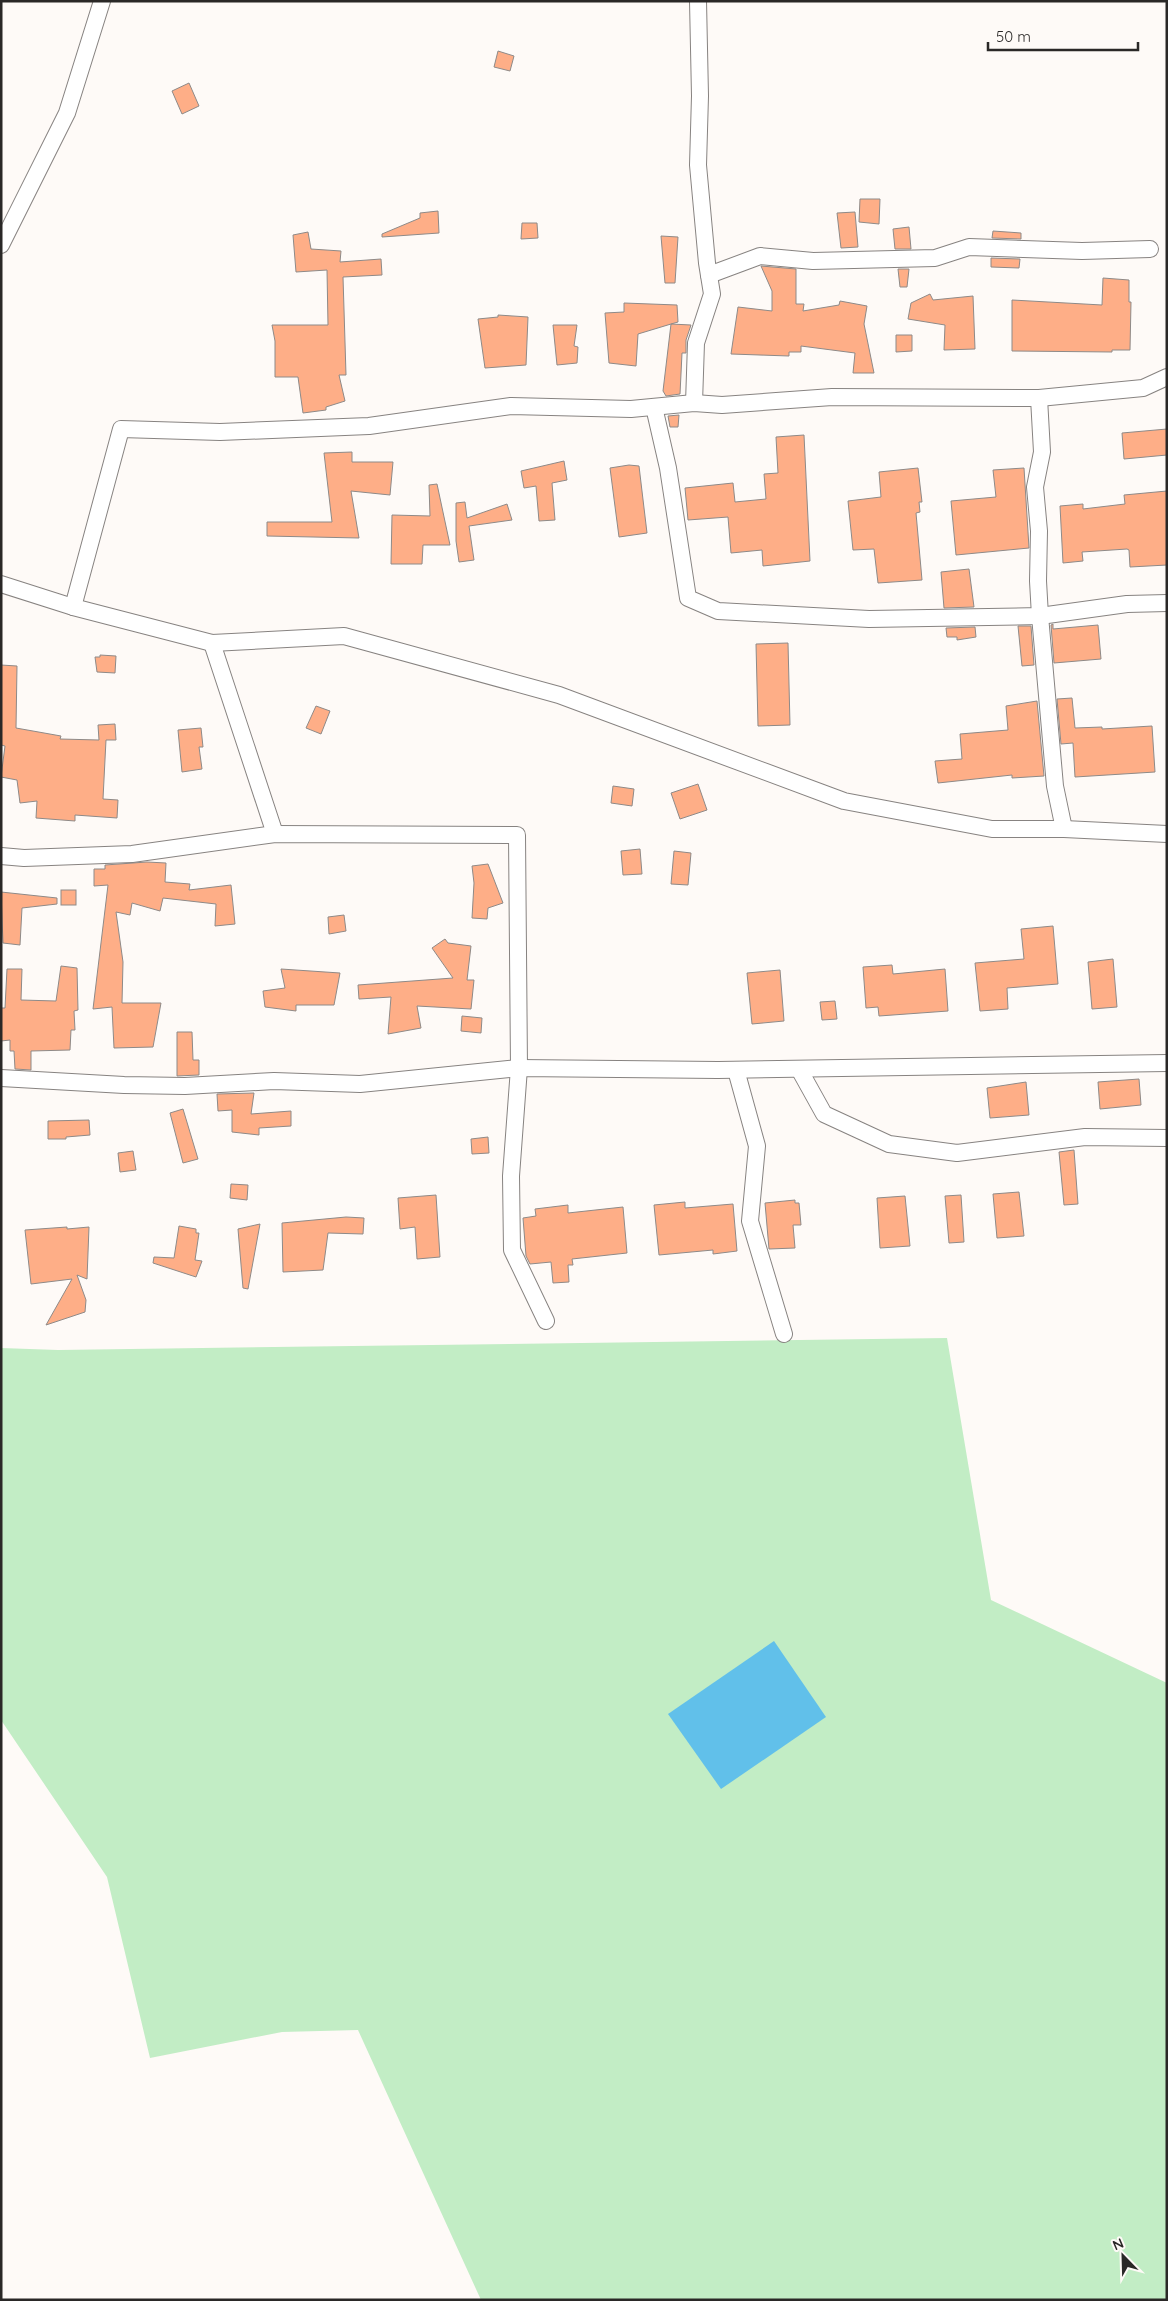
<svg xmlns="http://www.w3.org/2000/svg" width="1168" height="2301" viewBox="0 0 1168 2301" font-family="Quicksand,sans-serif">
<style>
.green{fill:#c2edc5}
.water{fill:#61c0ea}
.building{fill:#feae87;stroke:#8e8a88}
.lines{fill:none;stroke-linecap:round;stroke-linejoin:round}
.street-casing{stroke:#878381;stroke-width:18}
.street{stroke:#fff;stroke-width:16}
</style>
<rect width="100%" height="100%" fill="#fefaf7"/>
<path class="green" d="M947 1338 991 1600 1167 1683V2300H481L358 2030 282 2032 150 2058 107 1877 1 1720V1348L58 1350Z"/>
<path class="water" d="M774 1641 826 1717 721 1789 668 1714Z"/>
<g class="building">
<path d="M498 51 514 56 510 71 494 67Z"/>
<path d="M189 83 199 106 182 114 172 91Z"/>
<path d="M860 199H880L879 224 859 222Z"/>
<path d="M438 211 439 233 382 237V234L420 218V213Z"/>
<path d="M855 212 858 247 841 248 837 213Z"/>
<path d="M522 223H537L538 238 521 239Z"/>
<path d="M909 227 911 249H895L893 229Z"/>
<path d="M993 231 1021 233V239L992 238Z"/>
<path d="M308 232 311 249 341 251 340 262 381 259 382 275 343 277 346 375H339L345 401 326 407V410L303 413 298 377H275V341L272 325H328L327 270 296 272 293 235Z"/>
<path d="M661 236 678 237 675 283H665Z"/>
<path d="M991 258 1020 259 1019 268 991 267Z"/>
<path d="M761 266 796 269V304H804L803 311 839 305 840 301 867 306 864 324 874 373H853L855 353 801 346V352H789V356L731 354 738 307 772 311V291Z"/>
<path d="M898 269H909L907 287H900Z"/>
<path d="M1103 278 1129 280V302H1131L1130 350H1112V352L1012 351V300L1102 305Z"/>
<path d="M930 294 933 300 973 296 975 349 944 350 945 325 908 319 911 303Z"/>
<path d="M624 303 677 305 678 322 671 324 691 325 686 340V353H682L680 394 666 396 663 391 671 324 638 334 636 366 609 363 605 313 624 312Z"/>
<path d="M498 315 528 317 526 365 485 368 478 319 498 317Z"/>
<path d="M553 325H577L574 346 578 347 577 363 557 365Z"/>
<path d="M896 335H912V351L896 352Z"/>
<path d="M679 415 678 427H670L668 416Z"/>
<path d="M1167 429V455L1124 459 1122 433Z"/>
<path d="M804 435 810 561 763 566 762 550 731 553 728 517 688 520 685 488 733 483 735 502 766 499 764 474 778 473 776 437Z"/>
<path d="M352 452V462H393L390 495 351 491 359 538 267 536V522H332L324 453Z"/>
<path d="M564 461 567 480 552 483 555 520 539 521 536 486 524 488 521 471Z"/>
<path d="M629 465 639 466 647 533 619 537 610 468Z"/>
<path d="M918 468 922 502H919L920 512 916 513 922 580 878 583 874 549 853 550 848 501 881 497 879 472Z"/>
<path d="M1024 468 1029 548 956 555 951 501 996 497 993 470Z"/>
<path d="M437 484 450 545H423L422 564H391L392 515 430 516 429 485Z"/>
<path d="M1167 491V565L1130 567 1129 550 1127 549 1082 552 1083 561 1063 563 1060 506 1083 504V509L1125 504 1124 495Z"/>
<path d="M465 502 467 518 507 504 512 520 469 526 474 560 459 562 456 541V503Z"/>
<path d="M969 569 974 607 944 608 941 572Z"/>
<path d="M1053 624V629L1098 625 1101 659 1054 663 1051 625Z"/>
<path d="M1018 626H1031L1034 665 1022 666Z"/>
<path d="M975 627 976 637 957 640V637H947L946 628Z"/>
<path d="M788 643 790 725 758 726 756 644Z"/>
<path d="M100 655 116 656 115 673 97 672 95 657H100Z"/>
<path d="M1 665 17 666 16 728 61 736 60 739 99 740 98 725 115 724 116 740H106L103 799 118 800 117 818 75 815V821L36 818 37 801 20 803 17 780 1 777 5 746 1 745Z"/>
<path d="M1072 698 1075 728 1102 727V729L1152 726 1155 772 1075 777 1073 743 1061 744 1057 699Z"/>
<path d="M1037 701 1044 776 1012 778V775L938 783 935 761 962 759 960 734 1008 730 1006 706Z"/>
<path d="M316 706 330 711 321 734 306 728Z"/>
<path d="M201 728 203 747H199L202 769 182 772 178 730Z"/>
<path d="M698 784 707 810 680 819 671 793Z"/>
<path d="M613 786 634 789 632 806 611 803Z"/>
<path d="M640 849 642 874 623 875 621 851Z"/>
<path d="M674 851 691 853 688 885 671 884Z"/>
<path d="M147 862 166 863 165 882 190 884 189 890 231 885 235 924 215 926 216 904 163 898 160 911 132 903 130 915 116 912 123 962 122 1003H161L153 1047 114 1048 112 1007 93 1009 108 885 94 886V869H105V865Z"/>
<path d="M488 864 503 903 488 908 487 919 472 918 474 883 472 866Z"/>
<rect x="61" y="890" width="15" height="15"/>
<path d="M1 892 57 898V904L22 908 20 945 3 943Z"/>
<path d="M344 915 346 931 329 934 328 917Z"/>
<path d="M1053 926 1058 984 1007 988 1008 1009 980 1011 975 963 1024 959 1021 929Z"/>
<path d="M445 939 448 943 471 946 467 980H474L471 1009 417 1006 421 1028 388 1034 391 997 359 999 358 985 453 978 432 948Z"/>
<path d="M1113 959 1117 1007 1092 1009 1088 962Z"/>
<path d="M892 965 893 974 945 969 948 1011 879 1016 878 1007 866 1008 863 967Z"/>
<path d="M61 966 77 968 78 1010 74 1011 75 1030H71L70 1050 31 1051V1070L15 1069 14 1051H10V1040L1 1041V1008H5L7 969H22L21 1000 56 1001Z"/>
<path d="M281 969 340 973 334 1005H296V1011L265 1007 263 991 285 988Z"/>
<path d="M780 970 784 1021 752 1024 747 973Z"/>
<path d="M835 1001 837 1019 822 1020 820 1002Z"/>
<path d="M462 1016 482 1018 481 1033 461 1031Z"/>
<path d="M177 1032H192L193 1060H199V1075L177 1076Z"/>
<path d="M1139 1079 1141 1105 1100 1109 1098 1082Z"/>
<path d="M1026 1082 1029 1115 990 1118 987 1088Z"/>
<path d="M254 1093 251 1114 291 1111V1126L259 1128V1135L232 1132V1110L218 1111 217 1094Z"/>
<path d="M183 1109 198 1159 183 1163 170 1113Z"/>
<path d="M89 1120 90 1135 66 1137V1139H48V1121Z"/>
<path d="M488 1137 489 1153 472 1154 471 1139Z"/>
<path d="M1074 1150 1078 1204 1064 1205 1059 1152Z"/>
<path d="M133 1151 136 1170 120 1172 118 1153Z"/>
<path d="M231 1184 248 1185 247 1200 230 1198Z"/>
<path d="M1019 1192 1024 1236 997 1238 993 1194Z"/>
<path d="M436 1195 440 1257 417 1259 415 1227 400 1229 398 1198Z"/>
<path d="M961 1195 964 1242 949 1243 945 1196Z"/>
<path d="M905 1196 910 1246 880 1248 877 1198Z"/>
<path d="M795 1200V1203H799L801 1225H793L795 1248 769 1249 765 1203Z"/>
<path d="M685 1202V1208L733 1204 737 1251 713 1254V1250L659 1255 654 1205Z"/>
<path d="M568 1205V1213L623 1207 627 1253 572 1259 573 1265H568L569 1282 553 1283 551 1262 530 1264 526 1256 523 1218 536 1216 535 1209Z"/>
<path d="M346 1217 364 1218 363 1234 328 1233 323 1270 283 1272 282 1223Z"/>
<path d="M260 1224 248 1289 243 1288 238 1229Z"/>
<path d="M179 1226 196 1229V1233H199L195 1260 202 1261 196 1277 153 1263 154 1257 174 1258Z"/>
<path d="M67 1227V1229L89 1227 87 1279 77 1275 86 1300 85 1312 46 1325 72 1279 31 1284 25 1230Z"/>
</g>
<g class="lines">
<defs>
<g id="street">
<path d="M1 245 67 113 102 1"/>
<path d="M709 275 760 256 813 261 935 258 969 247 1082 251 1150 249"/>
<path d="M1039 398 1042 452 1035 487 1039 531 1038 581 1040 616 1055 786 1064 829"/>
<path d="M694 403 696 343 712 294 707 263 698 165 700 96 698 1"/>
<path d="M654 407 668 468 688 598 718 611 869 619 1040 616 1127 604 1167 603"/>
<path d="M1 584 73 607 212 643 344 636 559 695 844 801 992 829H1064L1167 834"/>
<path d="M73 607 121 429 220 432 369 426 511 406 631 409 694 403 722 405 832 397 1039 398 1143 388 1167 377"/>
<path d="M212 643 275 834"/>
<path d="M1 856 24 858 132 854 275 834 517 835 519 1068 511 1176 512 1250 546 1321"/>
<path d="M799 1069 824 1114 889 1144 957 1153 1085 1137 1167 1138"/>
<path d="M736 1070 757 1146 750 1221 784 1334"/>
<path d="M1 1078 124 1085 185 1086 274 1081 360 1084 519 1068 718 1070 1167 1063"/>
</g>
</defs>
<use href="#street" class="street-casing"/>
<use href="#street" class="street"/>
</g>
<rect width="1168" height="2301" fill="none" stroke="#2a2827" stroke-width="5"/>
<g transform="translate(1123 2256) rotate(337)" stroke="#fefaf7" stroke-width="4" paint-order="stroke">
<path d="M0-4L9 19L0 12L-9 19Z" fill="#2a2827"/>
<text y="-8" font-size="14" font-weight="bold" text-anchor="middle" fill="#2a2827">N</text>
</g>
<path d="M988 42v8h150v-8" fill="none" stroke="#2a2827" stroke-width="2.5"/>
<text x="996" y="42" font-size="15" fill="#2a2827" stroke="#fefaf7" stroke-width="4" paint-order="stroke">50 m</text>
</svg>
